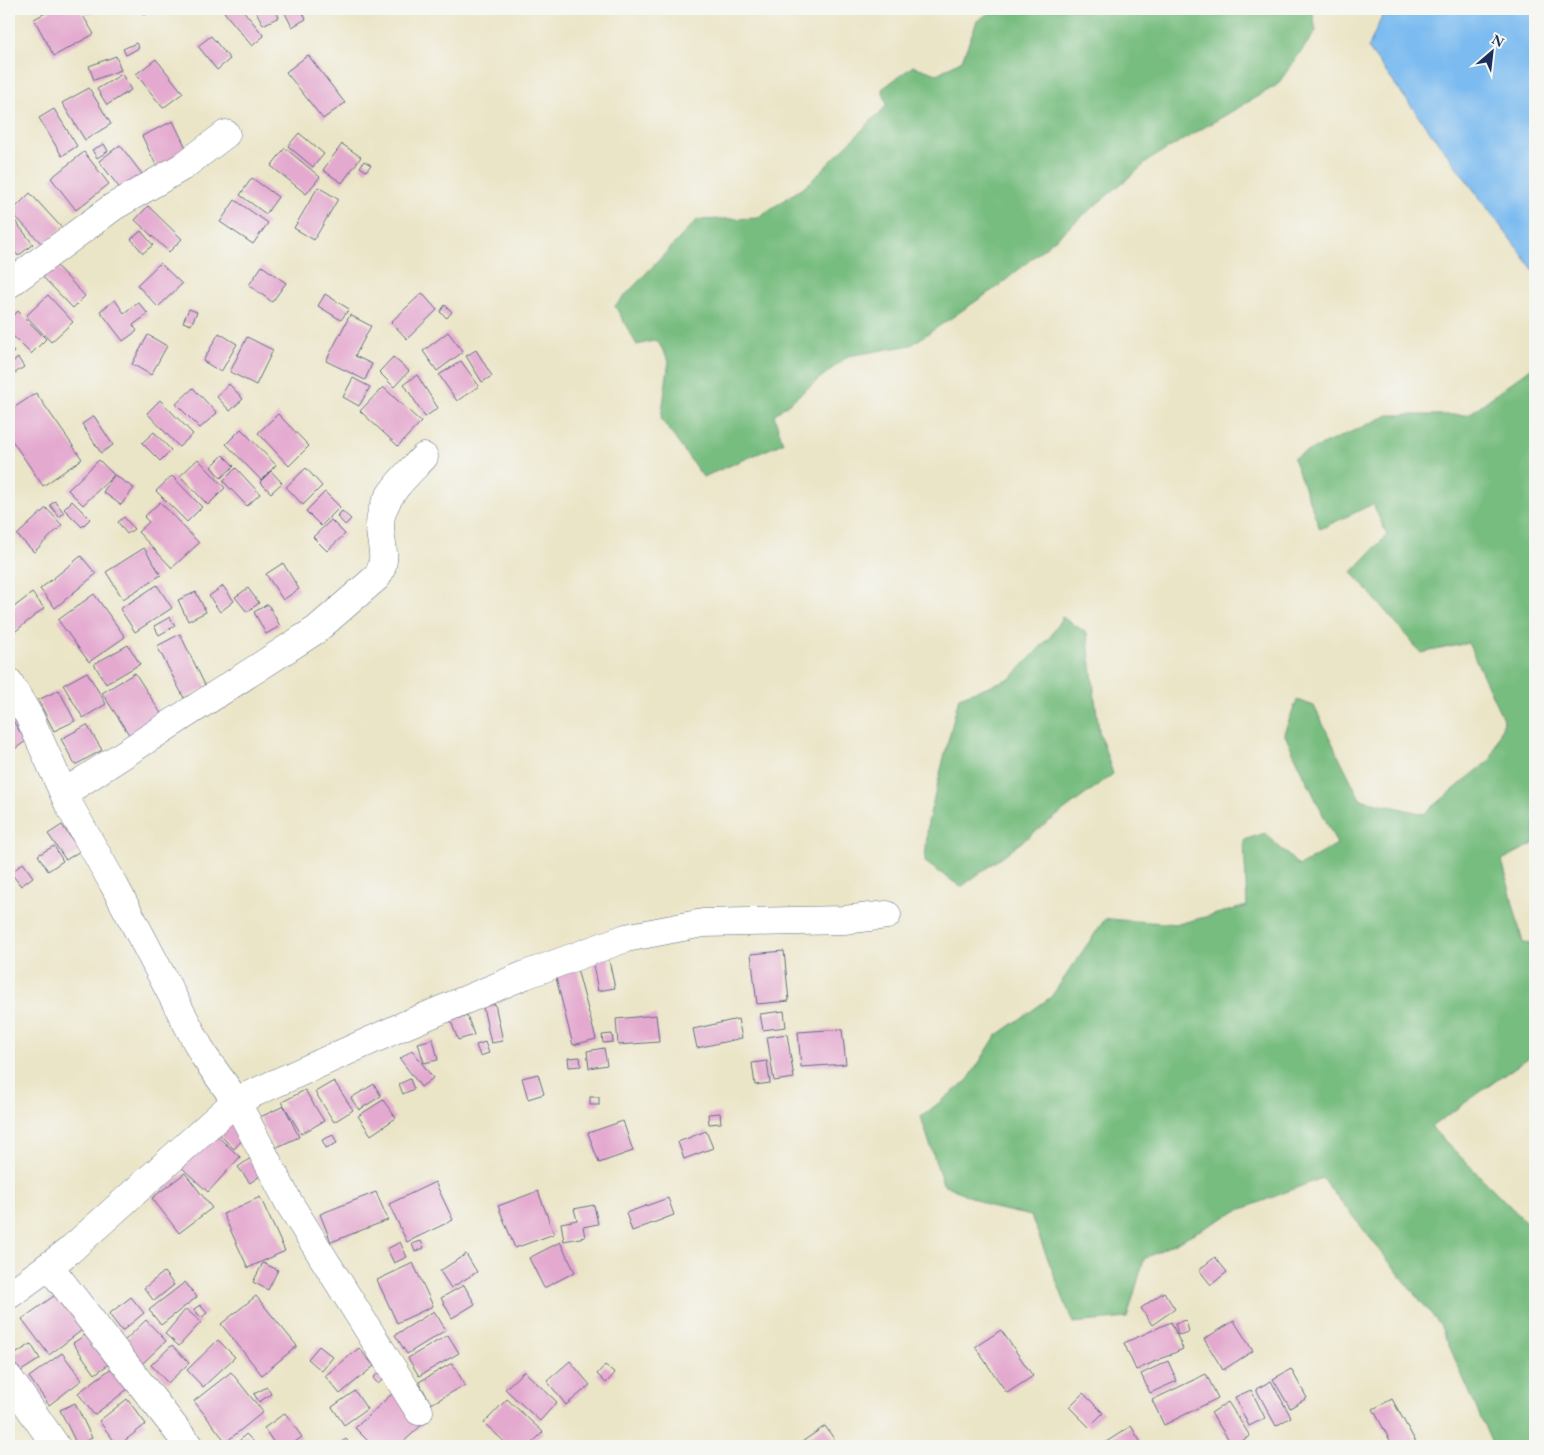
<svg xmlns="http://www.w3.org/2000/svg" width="1544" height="1455" viewBox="0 0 1544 1455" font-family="'EB Garamond',serif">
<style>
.forest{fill:#78bd80;stroke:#4a766f}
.water{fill:#7cbbf0;stroke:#4c75a7}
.building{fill:#e4a9cf}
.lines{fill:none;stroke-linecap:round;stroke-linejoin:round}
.minor-casing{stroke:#646f83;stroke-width:29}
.minor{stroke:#fff;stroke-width:28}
</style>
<rect width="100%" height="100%" fill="#f6f6f2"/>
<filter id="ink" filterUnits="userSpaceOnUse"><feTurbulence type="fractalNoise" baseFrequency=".02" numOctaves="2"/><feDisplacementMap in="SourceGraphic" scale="10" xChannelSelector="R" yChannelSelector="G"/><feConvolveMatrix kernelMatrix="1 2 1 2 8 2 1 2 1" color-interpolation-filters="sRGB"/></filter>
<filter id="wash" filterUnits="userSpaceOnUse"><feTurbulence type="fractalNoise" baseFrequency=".0096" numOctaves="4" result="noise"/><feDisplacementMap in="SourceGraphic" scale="20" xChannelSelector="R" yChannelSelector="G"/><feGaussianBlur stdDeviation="1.12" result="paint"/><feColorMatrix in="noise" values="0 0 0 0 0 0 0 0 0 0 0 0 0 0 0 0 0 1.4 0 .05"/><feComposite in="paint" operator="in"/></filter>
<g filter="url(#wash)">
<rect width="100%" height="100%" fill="#ebe5c7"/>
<g class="forest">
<path d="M995 9H1312L1316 31 1277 85 1152 158 1000 285 911 345 848 356 774 415 783 443 703 477 661 419 669 361 657 340 637 345 615 306 697 220 757 218 807 185 887 105 882 89 913 66 937 74 962 60 977 21Z"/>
<path d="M1535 365V843L1502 860 1523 943 1535 944V1053L1431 1127 1535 1231V1446H1493L1440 1325 1322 1178 1237 1211 1144 1259 1127 1318 1073 1323 1031 1216 994 1208 943 1184 921 1117 968 1080 996 1036 1051 997 1105 919 1178 924 1247 906 1244 840 1265 833 1299 866 1337 844 1284 733 1297 700 1314 706 1360 799 1424 814 1491 759 1504 721 1468 643 1421 653 1352 572 1387 535 1373 504 1320 529 1293 458 1389 415H1468Z"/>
<path d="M1062 617 1087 633 1099 731 1113 774 961 887 925 862 928 822 959 697 1011 678 1051 636Z"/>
</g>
<path class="water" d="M1384 9H1535V272L1368 48 1385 10Z"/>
<g id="blocks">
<g class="building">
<path d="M53 9H79L94 34 54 56 34 19Z"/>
<path d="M85 9H103L88 15Z"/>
<path d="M140 9H153L144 15Z"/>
<path d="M228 9H242L264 36 252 46 224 12Z"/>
<path d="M255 9H275L279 17 263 25Z"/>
<path d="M283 9H301L306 19 292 27Z"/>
<path d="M211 36 230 59 217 70 198 46Z"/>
<path d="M136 43 139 48 126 55 123 49Z"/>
<path d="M308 55 345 103 323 119 286 72Z"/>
<path d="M116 56 121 70 94 80 89 66Z"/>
<path d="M156 59 183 93 163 108 136 74Z"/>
<path d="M122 74 131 90 107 105 97 89Z"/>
<path d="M89 88 111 124 85 140 62 103Z"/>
<path d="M54 109 77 146 62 156 39 118Z"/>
<path d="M173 121 188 152 157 167 142 136Z"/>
<path d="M299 133 324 154 313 167 288 146Z"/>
<path d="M104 144 108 151 97 158 92 150Z"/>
<path d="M342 144 361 157 342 183 323 170Z"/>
<path d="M120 145 142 174 121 190 99 161Z"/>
<path d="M285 148 320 177 306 194 271 166Z"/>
<path d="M84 152 109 184 76 210 51 178Z"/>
<path d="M364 161 371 165 366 171 360 167Z"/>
<path d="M252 178 278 197 266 214 240 195Z"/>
<path d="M318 187 338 199 314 240 294 228Z"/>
<path d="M30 193 62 228 43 245 11 212Z"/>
<path d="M235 200 268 223 253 244 220 222Z"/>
<path d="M148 206 182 239 169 252 135 220Z"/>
<path d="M12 217 33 244 18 256 9 244V220Z"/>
<path d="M141 231 153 245 143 253 131 239Z"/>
<path d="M52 261 85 296 73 308 39 273Z"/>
<path d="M160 263 182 284 158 307 137 285Z"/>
<path d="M262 266 286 283 272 302 249 285Z"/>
<path d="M422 293 437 310 407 339 391 322Z"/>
<path d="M325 294 349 309 341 320 318 306Z"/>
<path d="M48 295 73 322 51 342 26 316Z"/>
<path d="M115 300 124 313 138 302 148 314 133 325 137 331 123 341 100 311Z"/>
<path d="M445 305 452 312 447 318 440 312Z"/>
<path d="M189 309 197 312 191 325 183 322Z"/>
<path d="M18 311 46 339 31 354 9 332V320Z"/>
<path d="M350 315 371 326 355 356 372 364 365 380 326 361Z"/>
<path d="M448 332 463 352 437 371 423 351Z"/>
<path d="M219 333 237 344 221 372 203 361Z"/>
<path d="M148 335 167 346 151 375 132 364Z"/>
<path d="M247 337 273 350 256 385 230 372Z"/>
<path d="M9 346 14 352 9 357Z"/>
<path d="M476 350 492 376 482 382 466 356Z"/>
<path d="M393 357 409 371 394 387 379 372Z"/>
<path d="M18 358 24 367 9 377V364Z"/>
<path d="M461 361 479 386 457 401 439 375Z"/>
<path d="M417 375 438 408 425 417 404 384Z"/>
<path d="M353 378 370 387 359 406 343 397Z"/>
<path d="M229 384 243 399 230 411 217 397Z"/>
<path d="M383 387 421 422 398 446 360 411Z"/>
<path d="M193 388 217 413 200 428 176 404Z"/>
<path d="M36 393 82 459 43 486 9 436V411Z"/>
<path d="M160 400 193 434 179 447 147 413Z"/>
<path d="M278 414 309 446 289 466 258 433Z"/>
<path d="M94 416 113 445 101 453 82 424Z"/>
<path d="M241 429 276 465 261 480 226 444Z"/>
<path d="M154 432 171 450 160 461 142 443Z"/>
<path d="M223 455 234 466 221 478 211 467Z"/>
<path d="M198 459 225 488 208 505 180 476Z"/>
<path d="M99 460 114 475 83 505 68 490Z"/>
<path d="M236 468 260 494 247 506 223 481Z"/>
<path d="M306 468 322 486 303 505 286 487Z"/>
<path d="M271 471 282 483 271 493 260 482Z"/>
<path d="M114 475 134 488 121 505 103 492Z"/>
<path d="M172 476 202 507 187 522 156 491Z"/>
<path d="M325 492 340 507 321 526 306 511Z"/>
<path d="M55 501 64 513 59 517 50 505Z"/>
<path d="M72 501 90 519 82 527 64 509Z"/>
<path d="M160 502 199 543 172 568 138 532 149 522 144 517Z"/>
<path d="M46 508 62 525 34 552 17 535Z"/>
<path d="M342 511 351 519 345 525 337 516Z"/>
<path d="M124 517 134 529 127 534 118 522Z"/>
<path d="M331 520 345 534 327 551 313 537Z"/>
<path d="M144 548 161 575 123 599 106 572Z"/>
<path d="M81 556 96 574 55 608 40 589Z"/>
<path d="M283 563 299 589 283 600 266 574Z"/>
<path d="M157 585 172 608 135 632 120 609Z"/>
<path d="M223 586 234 601 220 612 209 596Z"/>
<path d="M248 588 259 603 247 612 235 597Z"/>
<path d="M196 592 206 612 188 621 178 600Z"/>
<path d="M32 593 44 608 11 635 9 632V611Z"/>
<path d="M94 594 125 637 89 662 58 620Z"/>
<path d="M268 604 280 626 266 634 254 612Z"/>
<path d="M170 617 175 626 159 635 154 626Z"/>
<path d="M180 634 206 687 184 698 157 646Z"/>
<path d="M128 645 140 664 106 684 94 664Z"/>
<path d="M87 672 106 704 83 718 63 685Z"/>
<path d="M135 673 162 715 130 736 102 693Z"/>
<path d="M59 690 75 721 54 731 38 700Z"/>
<path d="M9 715 26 741 9 753Z"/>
<path d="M87 725 102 750 75 765 61 739Z"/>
<path d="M62 825 80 851 66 860 48 834Z"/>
<path d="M54 846 63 861 48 871 38 855Z"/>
<path d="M23 863 33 877 21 886 11 873Z"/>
<path d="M784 951 789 1001 757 1004 751 954Z"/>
<path d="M608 956 615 988 598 991 592 959Z"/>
<path d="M577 969 596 1039 573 1045 555 974Z"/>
<path d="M495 1004 503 1041 491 1043 483 1007Z"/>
<path d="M784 1011 786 1027 763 1030 760 1014Z"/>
<path d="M467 1015 474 1035 458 1040 451 1021Z"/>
<path d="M656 1015 659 1042 618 1045 616 1019Z"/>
<path d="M738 1019 742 1038 697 1048 693 1029Z"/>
<path d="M842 1029 846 1064 801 1067 798 1032Z"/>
<path d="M612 1034 613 1042 603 1043 602 1035Z"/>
<path d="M787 1034 794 1078 774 1081 767 1037Z"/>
<path d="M433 1039 438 1060 424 1063 418 1043Z"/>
<path d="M485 1042 489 1053 480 1056 476 1045Z"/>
<path d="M604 1048 607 1065 589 1068 587 1051Z"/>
<path d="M412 1050 433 1078 421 1087 400 1059Z"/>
<path d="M580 1057 581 1066 569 1067 568 1058Z"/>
<path d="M767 1061 770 1083 755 1085 752 1063Z"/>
<path d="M538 1074 544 1094 528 1099 522 1078Z"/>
<path d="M410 1079 414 1089 403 1094 399 1084Z"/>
<path d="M334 1081 353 1110 334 1122 315 1092Z"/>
<path d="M374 1084 381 1096 359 1110 351 1098Z"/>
<path d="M305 1090 324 1121 301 1134 282 1102Z"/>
<rect x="590" y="1097" width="9" height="8"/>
<path d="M383 1100 396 1118 371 1135 358 1116Z"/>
<path d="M284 1106 299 1137 275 1148 260 1117Z"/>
<path d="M720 1113 721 1123 709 1124 708 1114Z"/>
<path d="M228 1119 245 1137 234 1149 216 1131Z"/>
<path d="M623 1121 633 1151 599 1163 588 1133Z"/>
<path d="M706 1131 713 1148 684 1159 678 1142Z"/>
<path d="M213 1132 240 1157 208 1192 180 1166Z"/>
<path d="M333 1135 337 1143 326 1148 322 1140Z"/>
<path d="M252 1157 264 1173 250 1183 238 1167Z"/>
<path d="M185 1173 212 1208 179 1233 152 1198Z"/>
<path d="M435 1182 453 1220 407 1242 389 1204Z"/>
<path d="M538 1191 554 1234 515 1248 498 1206Z"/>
<path d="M376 1192 388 1220 331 1242 320 1214Z"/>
<path d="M260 1197 285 1251 248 1268 223 1214Z"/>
<path d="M668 1198 674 1215 632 1231 626 1213Z"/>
<path d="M594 1205 598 1224 583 1227 585 1237 564 1241 561 1223 577 1220 574 1209Z"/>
<path d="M421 1241 424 1248 415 1252 412 1244Z"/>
<path d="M400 1242 407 1257 394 1263 387 1249Z"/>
<path d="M560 1242 575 1272 544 1288 529 1258Z"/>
<path d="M466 1254 477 1272 451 1288 440 1271Z"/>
<path d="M1215 1257 1227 1272 1211 1285 1199 1270Z"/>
<path d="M263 1263 278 1270 268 1290 253 1282Z"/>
<path d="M413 1263 433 1306 397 1323 377 1280Z"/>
<path d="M164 1272 174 1285 154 1301 144 1288Z"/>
<path d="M185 1282 197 1297 161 1325 149 1310Z"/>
<path d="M464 1285 475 1304 452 1318 441 1298Z"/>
<path d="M1164 1292 1175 1309 1152 1325 1141 1308Z"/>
<path d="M58 1293 85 1328 49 1355 22 1319Z"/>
<path d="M256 1296 297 1346 262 1375 221 1324Z"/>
<path d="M131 1297 144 1313 122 1331 109 1314Z"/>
<path d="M200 1305 207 1313 201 1318 194 1309Z"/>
<path d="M186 1309 201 1322 179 1346 165 1334Z"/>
<path d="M434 1311 446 1330 407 1354 395 1335Z"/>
<path d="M146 1320 166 1341 142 1364 122 1343Z"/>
<path d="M1186 1320 1189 1332 1178 1335 1175 1323Z"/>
<path d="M1234 1321 1253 1351 1223 1370 1204 1339Z"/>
<path d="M1171 1322 1183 1349 1136 1370 1124 1343Z"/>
<path d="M1001 1330 1033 1376 1007 1393 975 1347Z"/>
<path d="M91 1331 112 1362 95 1374 73 1343Z"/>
<path d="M448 1335 459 1353 419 1376 408 1358Z"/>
<path d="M218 1340 235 1357 203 1387 187 1370Z"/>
<path d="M31 1344 40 1359 18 1373 9 1358Z"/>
<path d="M172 1345 189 1363 168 1383 151 1365Z"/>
<path d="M319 1346 333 1357 322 1371 308 1359Z"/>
<path d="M359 1348 374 1366 340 1394 325 1376Z"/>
<path d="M62 1353 82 1380 49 1405 29 1377Z"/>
<path d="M570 1361 590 1385 566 1405 547 1381Z"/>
<path d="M1168 1361 1177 1381 1150 1393 1141 1374Z"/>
<path d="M452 1363 465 1385 431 1404 419 1382Z"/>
<path d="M605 1365 615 1373 606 1383 597 1374Z"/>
<path d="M113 1367 129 1388 94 1415 78 1393Z"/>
<path d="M383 1369 388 1375 378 1384 373 1378Z"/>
<path d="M1291 1369 1307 1398 1290 1408 1273 1379Z"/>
<path d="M524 1371 557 1402 540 1421 505 1389Z"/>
<path d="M231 1372 263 1412 226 1442 194 1401Z"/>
<path d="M1206 1374 1218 1398 1164 1425 1152 1400Z"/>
<path d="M1271 1381 1291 1417 1276 1426 1256 1389Z"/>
<path d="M267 1387 271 1394 259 1402 254 1394Z"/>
<path d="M1251 1390 1265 1418 1249 1426 1235 1397Z"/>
<path d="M355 1391 367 1409 344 1425 332 1407Z"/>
<path d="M395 1391 425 1422 399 1446H373L355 1428Z"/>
<path d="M1083 1393 1103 1413 1089 1427 1069 1407Z"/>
<path d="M127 1399 146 1424 118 1446 99 1421Z"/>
<path d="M507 1399 543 1432 529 1446H509L484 1423Z"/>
<path d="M1392 1399 1418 1446H1393L1373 1409Z"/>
<path d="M1228 1402 1250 1436 1233 1446 1211 1413Z"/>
<path d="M75 1403 92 1438 77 1445 60 1410Z"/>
<path d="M285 1413 302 1437 289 1446H276L264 1428Z"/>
<path d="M825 1426 839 1446H796Z"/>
<path d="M1131 1426 1143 1446H1100Z"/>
<path d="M246 1434 258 1446H234Z"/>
<path d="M346 1439 352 1446H337Z"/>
</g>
</g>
</g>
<g filter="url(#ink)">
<use href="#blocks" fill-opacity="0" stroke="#646f83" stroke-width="1"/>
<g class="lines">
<defs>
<g id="minor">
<path d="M9 284 113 207 182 167 226 134"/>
<path d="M9 682 29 716 69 805 113 883 204 1056 236 1101 69 1251 9 1295"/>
<path d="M64 793 316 630 377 577C392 554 374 536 382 512 389 490 409 473 424 457"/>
<path d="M49 1266 189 1446"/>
<path d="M9 1378 56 1446"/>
<path d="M419 1411 289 1203 236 1101 403 1026 525 975 626 938 703 923 844 920 887 915"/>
</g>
</defs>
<use href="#minor" class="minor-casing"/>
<use href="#minor" class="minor"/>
</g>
</g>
<rect width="1544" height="1455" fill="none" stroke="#f6f6f2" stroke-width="30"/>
<g transform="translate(1492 52) rotate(28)" stroke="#f6f6f2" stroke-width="4" paint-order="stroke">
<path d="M0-4L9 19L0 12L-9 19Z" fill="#1b2f5e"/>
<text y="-8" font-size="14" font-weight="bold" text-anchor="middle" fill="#1b2f5e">N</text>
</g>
</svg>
